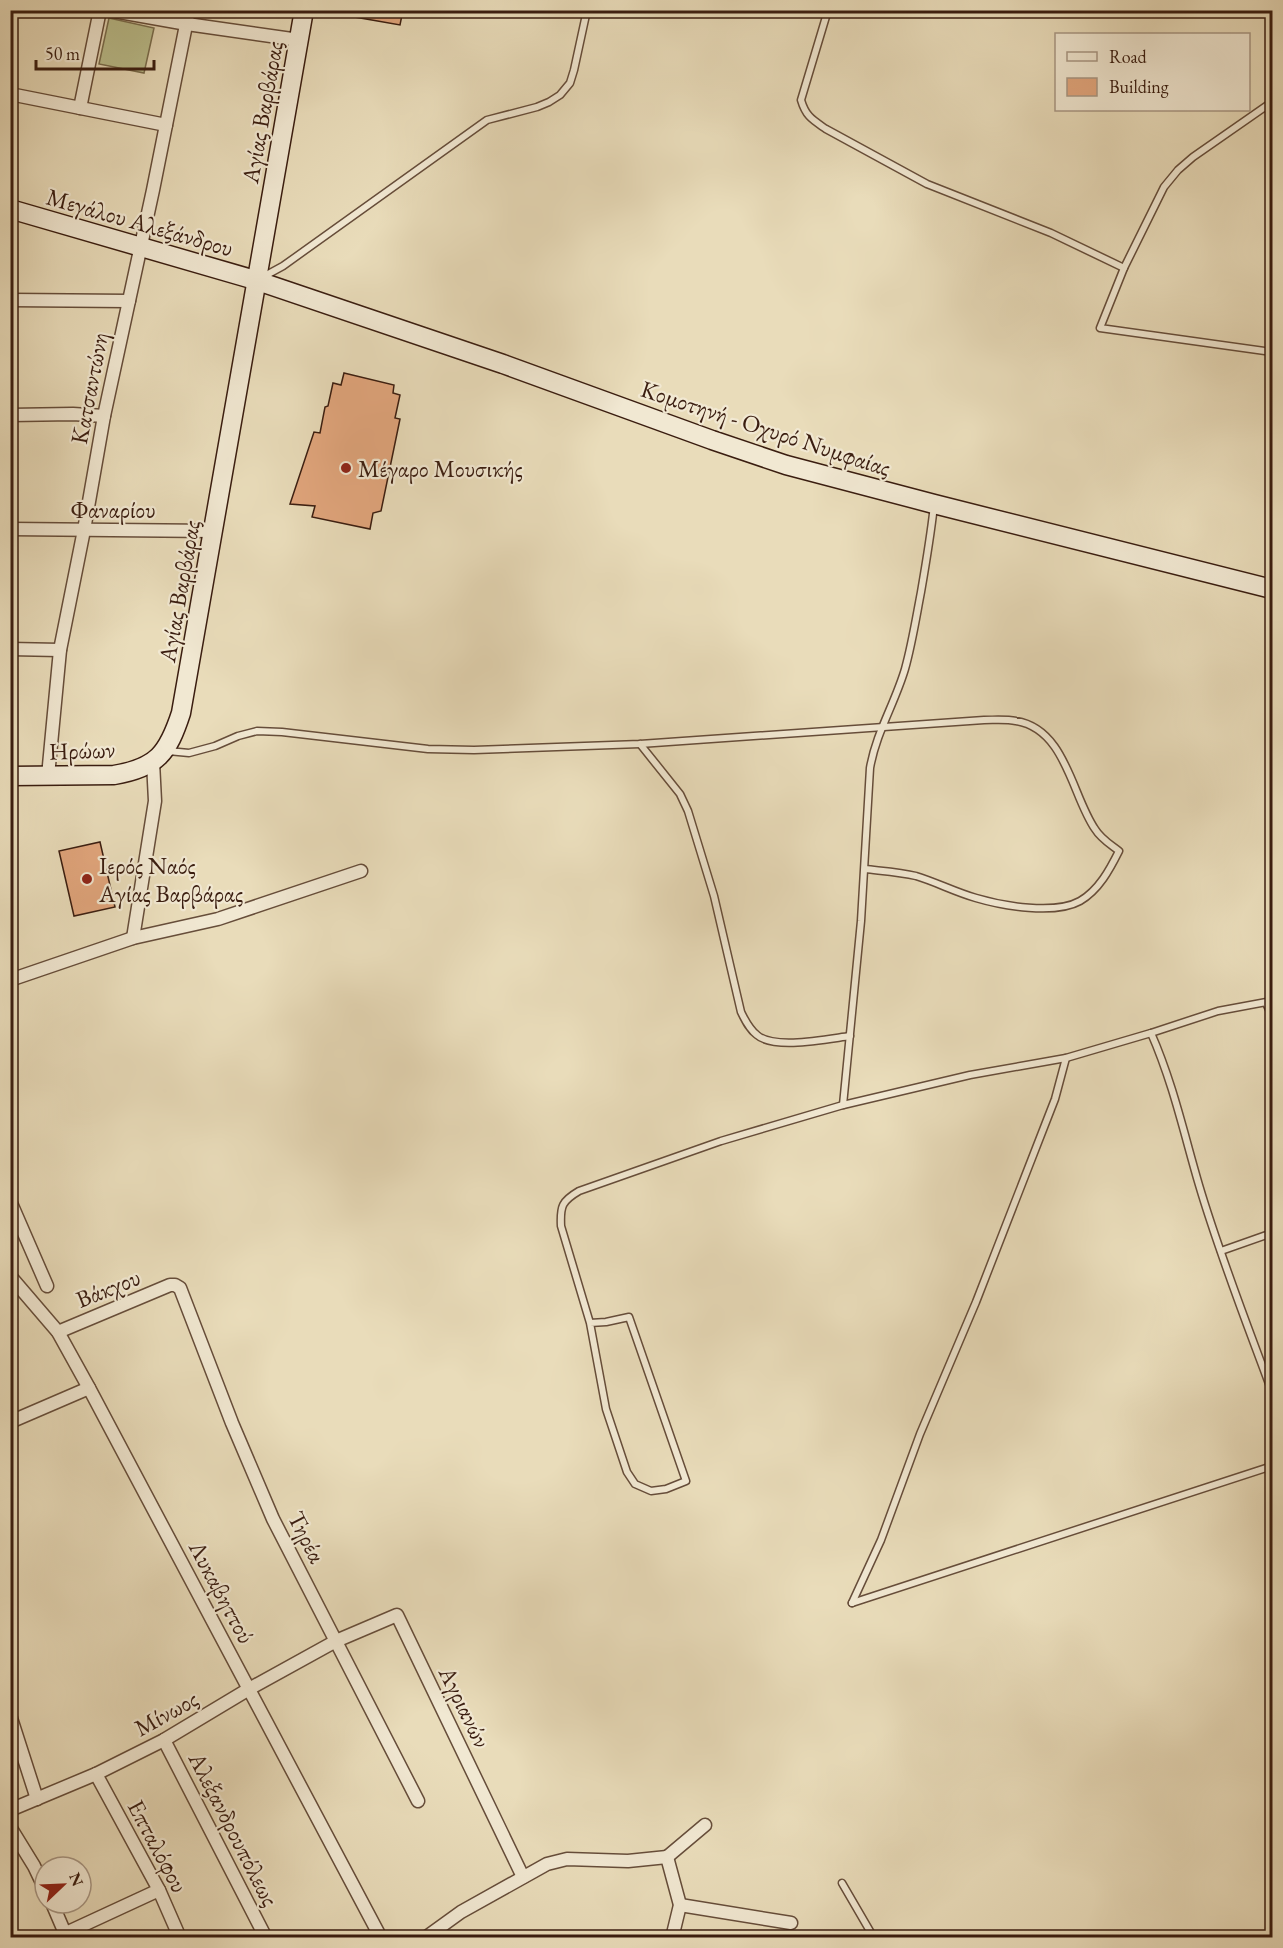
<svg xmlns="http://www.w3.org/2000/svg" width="1283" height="1948" viewBox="0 0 1283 1948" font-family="'EB Garamond',serif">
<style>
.green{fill:#bbbf8d;stroke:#7a6e4e;stroke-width:1.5}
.building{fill:#e2a67d;stroke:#3a1d10;stroke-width:1.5}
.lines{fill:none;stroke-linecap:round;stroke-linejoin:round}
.lane-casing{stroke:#664d3a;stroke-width:9}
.street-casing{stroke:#664d3a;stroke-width:15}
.secondary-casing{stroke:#3a1d10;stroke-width:21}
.lane{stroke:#f1e8d2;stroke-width:6}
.street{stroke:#f1e8d2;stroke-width:12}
.secondary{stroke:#f1e8d2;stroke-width:18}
.poi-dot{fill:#8f2418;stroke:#f1e8d2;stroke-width:2}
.labels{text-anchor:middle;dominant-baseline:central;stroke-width:4.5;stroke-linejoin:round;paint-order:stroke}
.street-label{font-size:24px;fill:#3a1d10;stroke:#f1e8d2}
.poi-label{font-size:24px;fill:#3a1d10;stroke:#f1e8d2;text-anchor:start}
</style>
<rect width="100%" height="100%" fill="#e9dcba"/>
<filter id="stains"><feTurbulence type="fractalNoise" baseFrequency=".00333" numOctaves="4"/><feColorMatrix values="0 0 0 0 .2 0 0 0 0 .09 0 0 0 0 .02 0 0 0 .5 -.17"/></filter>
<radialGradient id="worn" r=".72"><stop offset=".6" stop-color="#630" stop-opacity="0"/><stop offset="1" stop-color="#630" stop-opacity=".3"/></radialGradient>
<path class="green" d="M109 18 154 28 144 73 99 64Z"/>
<g class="building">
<path d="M355 10H403L400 25 355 17Z"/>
<path d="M344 373 394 385 393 393 400 395 395 418 400 419 381 511 373 513 370 529 312 517 315 506 290 504 314 432 320 433 325 407 328 406 333 383 341 385Z"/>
<path d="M100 842 115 907 74 916 59 851Z"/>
</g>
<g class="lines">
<defs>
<g id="lane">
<path d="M828 10 801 100C806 117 813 120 826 129L927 184 1051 233 1124 268"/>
<path d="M1272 102 1193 157 1178 170 1164 187 1124 268 1100 328 1272 352"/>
<path d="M261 278 283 266 487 120 537 107 549 102 560 95 570 83 574 70 587 10"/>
<path d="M640 744 680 794 688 811 714 896 741 1012C745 1020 749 1029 757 1035 774 1050 827 1039 850 1036"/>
<path d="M168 751 189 753 215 746 238 736 257 731 282 732 428 749 474 750 640 744 984 720C995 720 1006 719 1016 721 1066 729 1072 796 1095 829 1101 839 1110 844 1119 851 1110 869 1099 890 1080 901 1055 915 1003 906 976 898 955 892 936 882 916 876 900 872 882 871 865 869"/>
<path d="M1266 1003 1272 1016"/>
<path d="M1151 1033C1173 1083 1184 1134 1199 1185 1220 1256 1247 1324 1272 1392"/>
<path d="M843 1105 861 921 870 768C876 733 895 703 905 669 912 644 916 618 921 592 926 563 931 534 934 505"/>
<path d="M1221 1251 1272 1233"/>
<path d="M590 1323 606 1322 629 1317 686 1481 666 1489 651 1491 635 1484 627 1472 606 1409 590 1323 561 1226C560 1206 562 1201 579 1191L721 1141 843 1105 970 1075 1066 1058 1151 1033 1218 1011 1272 1001"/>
<path d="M852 1603 881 1540 920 1434 976 1302 1055 1099 1066 1058"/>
<path d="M852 1603 1272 1466"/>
<path d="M842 1883 874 1938"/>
</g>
<g id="street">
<path d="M108 10 187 24 299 40"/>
<path d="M10 94 166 125"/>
<path d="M80 108 100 10"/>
<path d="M10 300 129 301"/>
<path d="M10 415 73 414 104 416"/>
<path d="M10 529 214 531"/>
<path d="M10 649 60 650"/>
<path d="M48 776 60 650 84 530 104 416 153 190 189 10"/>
<path d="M133 938 155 801 153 762"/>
<path d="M10 980 133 938 218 919 361 871"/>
<path d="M10 1201 47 1286"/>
<path d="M10 1276 58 1332 89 1388 381 1938"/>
<path d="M58 1332 170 1285H175L180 1288 232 1423 273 1519 418 1801"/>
<path d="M10 1422 89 1388"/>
<path d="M10 1715 37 1799"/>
<path d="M164 1740 266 1938"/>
<path d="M96 1774 159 1890 180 1938"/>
<path d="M10 1810 96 1774 164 1740 249 1689 336 1641 397 1615 523 1877"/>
<path d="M10 1827 34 1866 45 1889"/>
<path d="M667 1857 680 1905 672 1938"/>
<path d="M667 1857 705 1825"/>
<path d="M52 1903 67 1938"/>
<path d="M680 1905 791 1923"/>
<path d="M66 1933 159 1890"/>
<path d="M425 1938 461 1912 547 1864 567 1859 628 1861 667 1857"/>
</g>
<g id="secondary">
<path d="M10 209 255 280 503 364 712 440 786 465 934 504 1272 589"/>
<path d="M10 776 114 775C157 768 168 753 181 713L304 10"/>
</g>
</defs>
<use href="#lane" class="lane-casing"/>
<use href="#street" class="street-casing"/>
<use href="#secondary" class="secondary-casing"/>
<use href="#lane" class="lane"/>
<use href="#street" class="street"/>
<use href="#secondary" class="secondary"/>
</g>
<g class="poi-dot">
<circle cx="346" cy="468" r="6"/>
<circle cx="87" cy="879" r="6"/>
</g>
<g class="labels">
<g class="street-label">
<text transform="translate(262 112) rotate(-80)">Αγίας Βαρβάρας</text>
<text transform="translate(140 222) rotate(16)">Μεγάλου Αλεξάνδρου</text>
<text transform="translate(89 388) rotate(-79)">Κατσαντώνη</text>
<text transform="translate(766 428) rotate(18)">Κομοτηνή - Οχυρό Νυμφαίας</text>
<text x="113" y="509">Φαναρίου</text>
<text transform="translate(179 591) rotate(-80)">Αγίας Βαρβάρας</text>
<text transform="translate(82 750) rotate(-2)">Ηρώων</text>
<text transform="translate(108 1288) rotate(-22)">Βάκχου</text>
<text transform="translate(307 1537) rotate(63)">Τηρέα</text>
<text transform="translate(222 1592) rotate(62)">Λυκαβηττού</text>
<text transform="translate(465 1707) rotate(64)">Αγριανών</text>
<text transform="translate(166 1713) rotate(-29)">Μίνωος</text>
<text transform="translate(234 1829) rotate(63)">Αλεξανδρουπόλεως</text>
<text transform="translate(158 1846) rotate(62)">Επταλόφου</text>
</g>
<g class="poi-label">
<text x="358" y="468">Μέγαρο Μουσικής</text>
<text x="99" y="865">Ιερός Ναός<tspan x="99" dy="28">Αγίας Βαρβάρας</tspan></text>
</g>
</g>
<rect width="1283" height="1948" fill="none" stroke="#e9dcba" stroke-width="36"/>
<rect x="12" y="12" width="1259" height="1924" fill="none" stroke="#3a1d10" stroke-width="3"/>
<rect x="18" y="18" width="1247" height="1912" fill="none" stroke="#3a1d10" stroke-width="1.5"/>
<rect x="1055" y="33" width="195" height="78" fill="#f1e8d2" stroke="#a89784" stroke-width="1.5"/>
<rect x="1067" y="52" width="30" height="9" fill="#f1e8d2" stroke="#a89784" stroke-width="1.5"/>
<text x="1109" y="63" font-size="18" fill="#3a1d10">Road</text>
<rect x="1067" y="78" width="30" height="18" fill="#e2a67d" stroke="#a89784" stroke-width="1.5"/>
<text x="1109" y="93" font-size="18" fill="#3a1d10">Building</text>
<g transform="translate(63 1885) rotate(67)"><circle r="28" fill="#f1e8d2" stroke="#a89784" stroke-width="1.5"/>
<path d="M0-4.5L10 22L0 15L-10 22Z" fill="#8f2418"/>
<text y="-9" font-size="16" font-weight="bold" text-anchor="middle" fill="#3a1d10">N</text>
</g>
<path d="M36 60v9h118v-9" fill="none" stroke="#3a1d10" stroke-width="3"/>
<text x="45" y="60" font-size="18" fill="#3a1d10" stroke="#f1e8d2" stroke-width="4.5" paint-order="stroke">50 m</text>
<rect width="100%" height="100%" filter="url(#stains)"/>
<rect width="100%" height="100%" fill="url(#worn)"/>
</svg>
